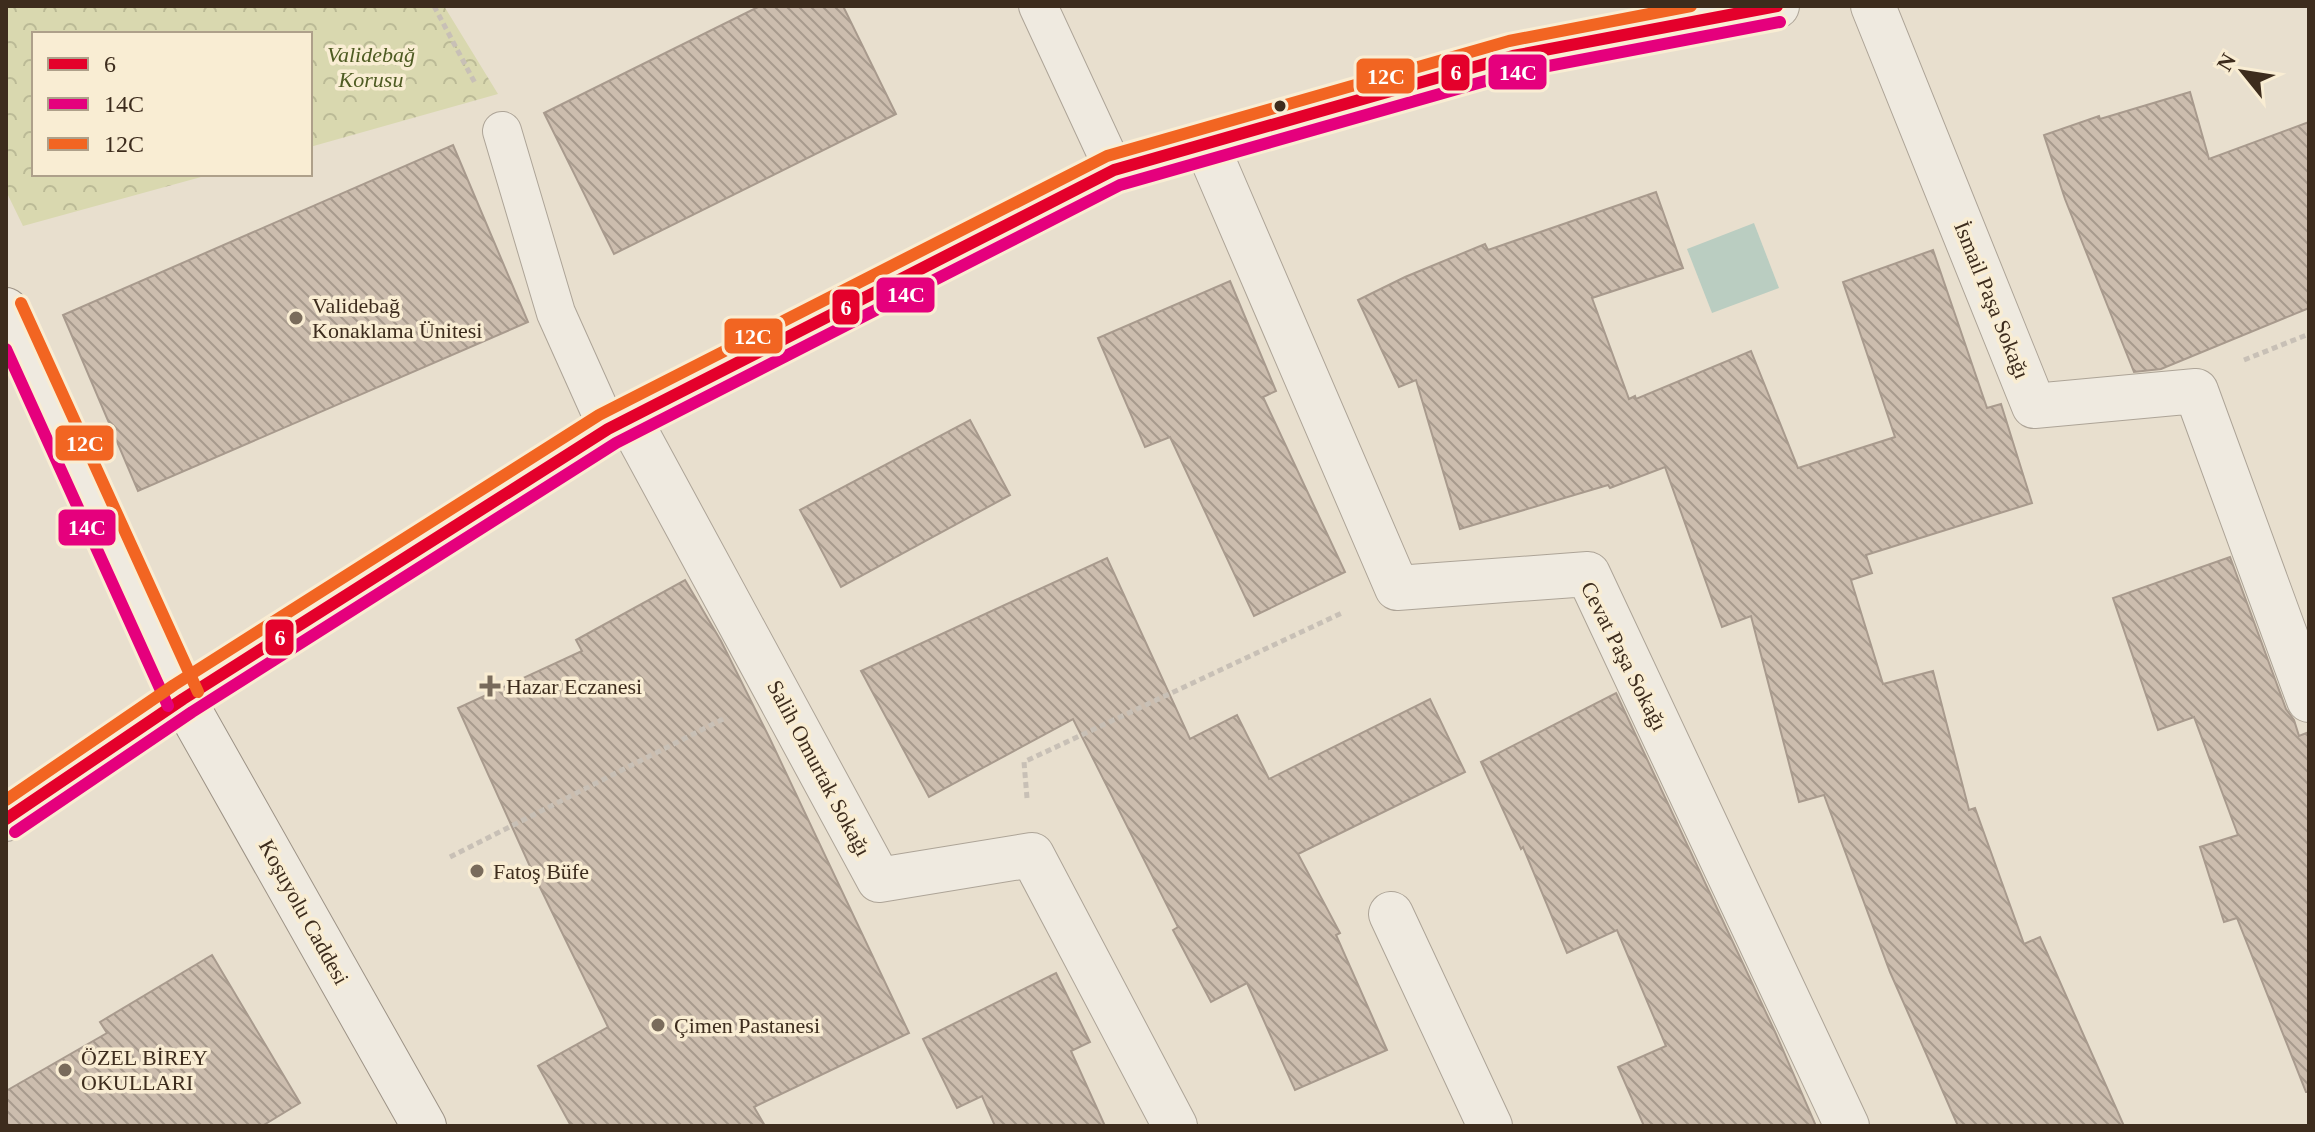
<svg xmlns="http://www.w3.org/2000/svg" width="2315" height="1132" viewBox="0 0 2315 1132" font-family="'Times New Roman',serif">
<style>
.forest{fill:url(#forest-crowns)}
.water{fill:#bacdc1}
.building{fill:url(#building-back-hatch);stroke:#a89a8d;stroke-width:2}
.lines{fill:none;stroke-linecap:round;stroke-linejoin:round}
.service-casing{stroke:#ada497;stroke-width:40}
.minor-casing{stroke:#ada497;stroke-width:46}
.tertiary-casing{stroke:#ada497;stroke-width:46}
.secondary-casing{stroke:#9d9386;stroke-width:46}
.path{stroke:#c8c0b6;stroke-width:5;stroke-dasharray:6 4;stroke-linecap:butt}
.service{stroke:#efeae0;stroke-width:38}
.minor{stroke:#efeae0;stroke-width:44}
.tertiary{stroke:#efeae0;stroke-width:44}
.secondary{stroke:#efeae0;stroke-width:44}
.bus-1-casing{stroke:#f9edd3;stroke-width:18}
.bus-2-casing{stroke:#f9edd3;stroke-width:18}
.bus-3-casing{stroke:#f9edd3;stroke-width:18}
.bus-1{stroke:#e4002b;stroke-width:12}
.bus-2{stroke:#e5007d;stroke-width:12}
.bus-3{stroke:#f26522;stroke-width:12}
.bus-dot{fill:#3d2c1d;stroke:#f9edd3;stroke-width:3}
.poi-dot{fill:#796b5b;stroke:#f9edd3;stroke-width:3}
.labels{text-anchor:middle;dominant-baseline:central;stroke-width:7;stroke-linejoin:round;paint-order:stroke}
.park-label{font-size:22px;font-style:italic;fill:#4e5b22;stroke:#f9edd3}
.street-label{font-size:22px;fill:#3d2c1d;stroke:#f9edd3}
.poi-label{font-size:22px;fill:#3d2c1d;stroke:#f9edd3;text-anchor:start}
.line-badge{stroke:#f9edd3;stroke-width:3}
.badge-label{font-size:22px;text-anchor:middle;font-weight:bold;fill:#fff}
</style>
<defs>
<pattern id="forest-crowns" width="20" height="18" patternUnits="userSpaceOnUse" patternTransform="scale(2)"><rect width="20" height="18" fill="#d9d8af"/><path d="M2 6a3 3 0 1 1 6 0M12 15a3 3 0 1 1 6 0" fill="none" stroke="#bbba96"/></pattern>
<pattern id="building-back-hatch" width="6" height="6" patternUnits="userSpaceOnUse" patternTransform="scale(2)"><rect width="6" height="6" fill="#ccbdae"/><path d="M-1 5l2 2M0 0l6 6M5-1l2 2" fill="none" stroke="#a79a8d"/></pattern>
</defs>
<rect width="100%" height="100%" fill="#e8dfce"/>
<path class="forest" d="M6 6H444L498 94 310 147V34H34V174H212L23 226 6 191Z"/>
<path class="water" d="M1754 223 1779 288 1712 313 1687 249Z"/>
<g class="building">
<path d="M760 6H843L896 114 614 254 544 113Z"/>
<path d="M2190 92 2209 159 2309 122V308L2161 369 2134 372 2065 199 2044 135 2099 116 2100 119Z"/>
<path d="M453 145 528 322 138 491 63 315Z"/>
<path d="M1656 192 1683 268 1592 298 1629 399 1635 396 1636 399 1751 351 1798 468 1895 437 1843 282 1933 250 1987 408 2001 404 2032 503 1866 555 1872 573 1851 580 1883 684 1933 671 1969 810 1975 808 2024 944 2040 937 2124 1126H1958L1890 972 1824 795 1799 802 1751 616 1722 627 1665 467 1610 488 1608 485 1460 529 1416 380 1399 387 1358 300 1405 277 1485 244 1488 250Z"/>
<path d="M1230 281 1276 391 1263 397 1345 572 1254 616 1170 437 1145 447 1098 338Z"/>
<path d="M970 420 1010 495 841 587 800 510Z"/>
<path d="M2230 557 2286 709 2294 720 2299 736 2309 732V1092H2306L2237 918 2224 922 2200 847 2238 835 2194 717 2158 730 2113 598Z"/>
<path d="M1107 558 1190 739 1237 715 1269 779 1430 699 1465 772 1298 854 1340 933 1336 935 1387 1050 1295 1090 1247 983 1211 1002 1173 930 1178 927 1073 719 929 797 861 671Z"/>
<path d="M685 580 721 641 770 739 909 1033 754 1107 765 1126H571L538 1066 608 1027 533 873 458 708 582 651 576 640Z"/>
<path d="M1616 693 1776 1034 1816 1126H1644L1618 1067 1666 1046 1617 930 1567 953 1523 847 1521 849 1481 762Z"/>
<path d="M212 955 300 1103 262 1126H6V1091L107 1033 100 1022Z"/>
<path d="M1056 973 1090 1042 1071 1051 1105 1126H995L982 1096 957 1108 923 1039Z"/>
</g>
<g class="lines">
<defs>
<g id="service">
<path d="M1038 6 1114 170"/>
<path d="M502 131 556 313 608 429"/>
</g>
<g id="minor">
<path d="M1873 6 2034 406 2196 391 2309 700"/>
<path d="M1206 144 1397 588 1588 574 1847 1126"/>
<path d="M629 419 879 880 1032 855 1175 1126"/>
<path d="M1391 914 1490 1126"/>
</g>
<path id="tertiary" d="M6 819 183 699 608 429 1114 170 1513 56 1777 6"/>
<path id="secondary" d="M6 310 183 699 424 1126"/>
</defs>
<use href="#service" class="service-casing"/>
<use href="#minor" class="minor-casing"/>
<use href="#tertiary" class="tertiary-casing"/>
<use href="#secondary" class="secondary-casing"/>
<g class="path">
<path d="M434 6 476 85"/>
<path d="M2244 360 2309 334"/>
<path d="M1027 798 1024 762 1344 612"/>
<path d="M450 857 727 717"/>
</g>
<use href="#service" class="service"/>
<use href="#minor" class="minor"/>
<use href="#tertiary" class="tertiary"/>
<use href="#secondary" class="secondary"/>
<defs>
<path id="bus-1" d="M6 819 183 699 608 429 1114 170 1513 56 1777 6"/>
<g id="bus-2">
<path d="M6 349 168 706"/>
<path d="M15 832 192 712 616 443 1120 185 1517 72 1780 22"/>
</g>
<g id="bus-3">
<path d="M21 303 198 692"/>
<path d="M6 800 174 685 599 415 1107 156 1509 41 1691 6"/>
</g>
</defs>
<use href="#bus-1" class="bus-1-casing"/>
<use href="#bus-2" class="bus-2-casing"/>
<use href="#bus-3" class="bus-3-casing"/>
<use href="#bus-1" class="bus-1"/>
<use href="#bus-2" class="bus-2"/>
<use href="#bus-3" class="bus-3"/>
</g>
<circle class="bus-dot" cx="1280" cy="106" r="7"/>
<g class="poi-dot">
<circle cx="296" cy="318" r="8"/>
<path d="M486 674h8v8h8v8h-8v8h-8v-8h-8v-8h8z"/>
<circle cx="477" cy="871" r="8"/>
<circle cx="658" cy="1025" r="8"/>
<circle cx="65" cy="1070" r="8"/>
</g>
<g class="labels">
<g class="park-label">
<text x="371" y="54">Validebağ<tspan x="371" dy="25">Korusu</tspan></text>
</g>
<g class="street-label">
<text transform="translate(1992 300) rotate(68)">İsmail Paşa Sokağı</text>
<text transform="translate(1624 656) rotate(63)">Cevat Paşa Sokağı</text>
<text transform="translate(819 768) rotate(62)">Salih Omurtak Sokağı</text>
<text transform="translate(304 912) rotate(61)">Koşuyolu Caddesi</text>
</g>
<g class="poi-label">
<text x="312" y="305">Validebağ<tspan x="312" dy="25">Konaklama Ünitesi</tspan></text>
<text x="506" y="686">Hazar Eczanesi</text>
<text x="493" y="871">Fatoş Büfe</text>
<text x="674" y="1025">Çimen Pastanesi</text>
<text x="81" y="1057">ÖZEL BİREY<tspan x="81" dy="25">OKULLARI</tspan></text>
</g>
</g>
<g class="line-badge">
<rect x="1487" y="53" width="61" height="38" rx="8" fill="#e5007d"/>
<rect x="1440" y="53" width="31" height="39" rx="8" fill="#e4002b"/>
<rect x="1355" y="57" width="61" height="38" rx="8" fill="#f26522"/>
<rect x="875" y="276" width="61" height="38" rx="8" fill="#e5007d"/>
<rect x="831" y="288" width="30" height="38" rx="8" fill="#e4002b"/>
<rect x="723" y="317" width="61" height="38" rx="8" fill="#f26522"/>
<rect x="54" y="424" width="61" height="38" rx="8" fill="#f26522"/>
<rect x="57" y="508" width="60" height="39" rx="8" fill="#e5007d"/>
<rect x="264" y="618" width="31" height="39" rx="8" fill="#e4002b"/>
</g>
<g class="badge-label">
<text x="1518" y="80">14C</text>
<text x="1456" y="80">6</text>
<text x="1386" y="84">12C</text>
<text x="906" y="302">14C</text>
<text x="846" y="315">6</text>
<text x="753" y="344">12C</text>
<text x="85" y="451">12C</text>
<text x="87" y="535">14C</text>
<text x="280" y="645">6</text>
</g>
<rect width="2315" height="1132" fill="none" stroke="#3d2c1d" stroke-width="16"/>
<rect x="32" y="32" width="280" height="144" fill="#f9edd3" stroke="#aea08a" stroke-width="2"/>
<rect x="48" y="58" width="40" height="12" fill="#e4002b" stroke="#aea08a" stroke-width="2"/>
<text x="104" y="72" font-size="24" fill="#3d2c1d">6</text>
<rect x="48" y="98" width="40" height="12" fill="#e5007d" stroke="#aea08a" stroke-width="2"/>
<text x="104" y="112" font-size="24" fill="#3d2c1d">14C</text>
<rect x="48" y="138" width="40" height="12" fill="#f26522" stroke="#aea08a" stroke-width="2"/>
<text x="104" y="152" font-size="24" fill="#3d2c1d">12C</text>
<g transform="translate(2243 72) rotate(300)" stroke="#f9edd3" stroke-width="6" paint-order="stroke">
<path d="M0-6L14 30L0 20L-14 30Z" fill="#3d2c1d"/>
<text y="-12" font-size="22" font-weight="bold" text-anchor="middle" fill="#3d2c1d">N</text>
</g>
</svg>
